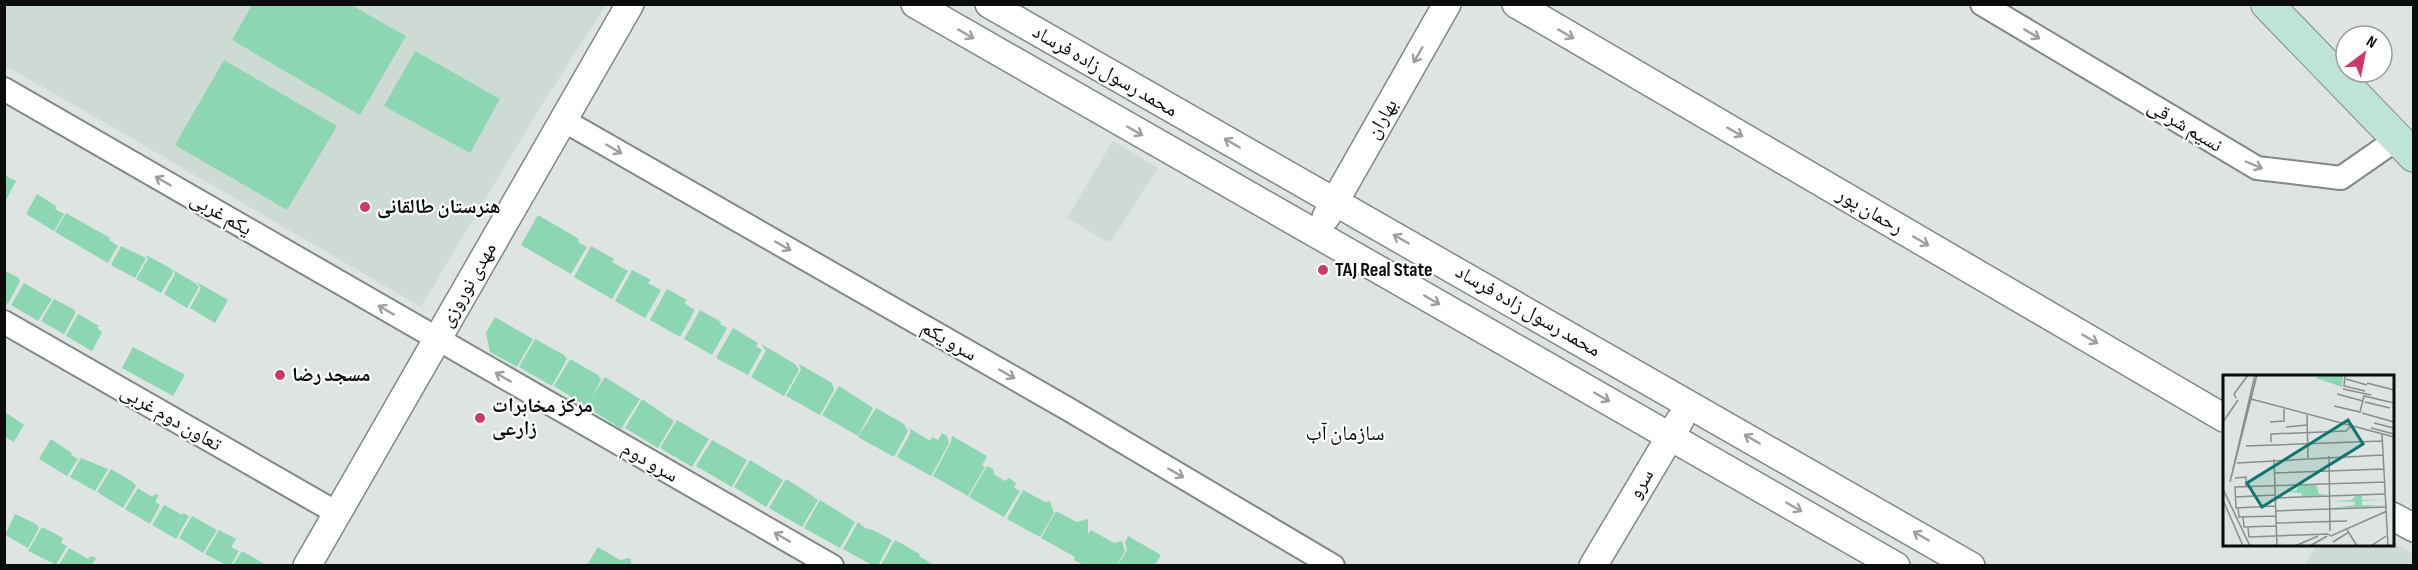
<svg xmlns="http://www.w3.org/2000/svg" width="2418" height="570" viewBox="0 0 2418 570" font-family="'Sofia Sans Condensed','Noto Naskh Arabic',sans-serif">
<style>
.built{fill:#cddbd4}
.green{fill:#8dd6b4}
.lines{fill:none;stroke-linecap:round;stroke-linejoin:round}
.minor-casing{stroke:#828885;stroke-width:26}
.tertiary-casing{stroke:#828885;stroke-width:30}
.secondary-casing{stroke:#828885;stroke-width:34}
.minor{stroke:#fff;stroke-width:22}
.tertiary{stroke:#fff;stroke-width:27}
.secondary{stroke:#bee4d6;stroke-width:32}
.oneway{stroke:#9d9e9e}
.poi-dot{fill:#c93c69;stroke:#fff;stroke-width:2}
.labels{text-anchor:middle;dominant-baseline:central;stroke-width:4.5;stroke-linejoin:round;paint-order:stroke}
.street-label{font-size:20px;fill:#0b0d0c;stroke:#fff}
.poi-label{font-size:20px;font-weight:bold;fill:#0b0d0c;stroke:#fff;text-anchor:start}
.neighbourhood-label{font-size:21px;fill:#0b0d0c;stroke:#fff}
.inset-road{fill:none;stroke:#898e8c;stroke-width:1.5}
.view{fill:#0f766e;fill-opacity:0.15;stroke:#0f766e;stroke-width:3}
.inset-edge{fill:none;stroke:#0b0d0c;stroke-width:3}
</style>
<rect width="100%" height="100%" fill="#dde4e1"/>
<g class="built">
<path d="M5 5H606L543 103 421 307 80 108 5 66Z"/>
<path d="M1113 141 1158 168 1110 243 1067 218Z"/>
<path d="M2393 542 2413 554V565H2305L2317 545 2392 544Z"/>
</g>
<g class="green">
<path d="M252 5H351L406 36 360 115 232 40Z"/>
<path d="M415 51 500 99 470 153 384 106Z"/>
<path d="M224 60 337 126 287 210 175 145Z"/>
<path d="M4 175 16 181 5 202H4Z"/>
<path d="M37 194 56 206 55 209 64 214 54 231 26 214Z"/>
<path d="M66 213 110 238 109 240 118 246 108 263 55 232Z"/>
<path d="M538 215 579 239 578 242 587 247 571 274 521 245Z"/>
<path d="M121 246 146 258 135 278 111 265Z"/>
<path d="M591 246 614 259 612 262 628 271 612 299 574 277Z"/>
<path d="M146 255 172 269 173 273 161 293 136 279 148 259Z"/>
<path d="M4 270 19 278 20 281 8 304 5 302Z"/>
<path d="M173 270 195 283 199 287 187 308 164 294 175 274Z"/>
<path d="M632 270 651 280 648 283 661 290 645 318 615 301Z"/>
<path d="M197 282 228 300 215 323 190 308 201 288Z"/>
<path d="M24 283 52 299 38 321 11 305Z"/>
<path d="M667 289 687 300 684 303 695 310 680 337 650 320Z"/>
<path d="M54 299 75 310V314L64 334 41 321Z"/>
<path d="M700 310 721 322 720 324 727 328 712 355 684 339Z"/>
<path d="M78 314 99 326 97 328 102 332 92 351 66 336Z"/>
<path d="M495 317 533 339 517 367 490 352 486 333Z"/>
<path d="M733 328 758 343 756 346 762 350 748 375 716 358Z"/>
<path d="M535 339 564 355 567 359 552 386 519 367Z"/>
<path d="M761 344 795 364 799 370 784 396 751 377 766 351Z"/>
<path d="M133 347 185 375 173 396 122 368Z"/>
<path d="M570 359 598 375 601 380 591 398 605 377 640 399 621 429 554 386Z"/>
<path d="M799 364 832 383 834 390 820 415 786 396 801 370Z"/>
<path d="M839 386 873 408 858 436 822 415Z"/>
<path d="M642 399 674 421 658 448 625 428Z"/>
<path d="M876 408 904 424 908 431 894 457 858 437Z"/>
<path d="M5 412 24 425 14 442 5 437Z"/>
<path d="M677 420 709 439 692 467 660 448Z"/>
<path d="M909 428 930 441 932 437 938 440 942 433 947 436 949 443 931 476 897 457 911 432Z"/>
<path d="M952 436 987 456 982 465 985 467 968 496 933 476 951 442Z"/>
<path d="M51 439 72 453 71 455 78 459 67 476 39 459Z"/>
<path d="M712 440 747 460 732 487 696 466Z"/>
<path d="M81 458 108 469 95 491 70 477Z"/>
<path d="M750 460 783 480 766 507 734 487Z"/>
<path d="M987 466 993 469 994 474 1005 481 1009 478 1016 483 1014 488 1020 491 1004 517 969 497Z"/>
<path d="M111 469 133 482 136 486 123 508 97 492Z"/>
<path d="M786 479 813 496V497L818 500 802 527 769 508Z"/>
<path d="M138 488 152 497 155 494 159 495 155 502 160 505 150 524 125 509Z"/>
<path d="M1023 490 1045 502 1050 501 1054 513 1040 537 1007 519Z"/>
<path d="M820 500 855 522 840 548 804 528Z"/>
<path d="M164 505 182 515 183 513 189 516 176 539 152 525Z"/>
<path d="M1056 511 1077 522 1088 519V534L1091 530 1114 543 1122 541 1125 551 1117 565H1084L1074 560 1075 557 1041 538Z"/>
<path d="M15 514 36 524 39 528 28 548 5 535Z"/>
<path d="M192 516 217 530 203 553 179 538Z"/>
<path d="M858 522 865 528 873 530 892 540 878 565H872L843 549Z"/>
<path d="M42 527 63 538 61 543 67 546 56 565 28 551Z"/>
<path d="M219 530 236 539 231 547 239 551 231 565H226L205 554Z"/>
<path d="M1128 536 1161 555 1155 565H1118L1127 550 1125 542Z"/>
<path d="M895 540 920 554 919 556 932 564 931 565H881Z"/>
<path d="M598 547 620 560 630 558 632 565H587Z"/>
<path d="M69 548 88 559 91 556 96 558 92 565H59Z"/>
<path d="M242 551 263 563 265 565H233Z"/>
</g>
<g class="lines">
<defs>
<g id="minor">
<path d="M1982 4 2257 168 2341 178 2397 139"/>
<path d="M4 89 832 566"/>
<path d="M563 120 1068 409 1333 566"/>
<path d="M4 322 337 513"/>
</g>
<g id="tertiary">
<path d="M915 4 1896 566"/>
<path d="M989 4 1971 566"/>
<path d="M1516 4 2224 418"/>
<path d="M1326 217 1447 4"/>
<path d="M2392 516 2414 528"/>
<path d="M307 566 630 4"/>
<path d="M1593 566 1680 420"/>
</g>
<path id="secondary" d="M2267 4 2414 156"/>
</defs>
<use href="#minor" class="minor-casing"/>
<use href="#tertiary" class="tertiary-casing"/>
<use href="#secondary" class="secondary-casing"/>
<use href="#minor" class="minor"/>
<use href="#tertiary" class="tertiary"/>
<use href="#secondary" class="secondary"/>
</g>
<defs><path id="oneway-shaft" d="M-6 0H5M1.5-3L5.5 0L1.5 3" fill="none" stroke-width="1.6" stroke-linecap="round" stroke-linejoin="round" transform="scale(1.5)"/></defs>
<g class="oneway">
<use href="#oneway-shaft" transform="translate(966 34) rotate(30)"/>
<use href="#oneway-shaft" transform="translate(1566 34) rotate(30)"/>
<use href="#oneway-shaft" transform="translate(2032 34) rotate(31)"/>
<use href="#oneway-shaft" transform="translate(1418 55) rotate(120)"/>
<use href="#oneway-shaft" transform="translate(1135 131) rotate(30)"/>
<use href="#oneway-shaft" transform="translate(1735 132) rotate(30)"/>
<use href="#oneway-shaft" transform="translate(1232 143) rotate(-150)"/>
<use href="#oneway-shaft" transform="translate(614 149) rotate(30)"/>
<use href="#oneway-shaft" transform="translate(2254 165) rotate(23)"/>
<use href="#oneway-shaft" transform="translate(163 181) rotate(-150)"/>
<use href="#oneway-shaft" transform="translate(1401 239) rotate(-150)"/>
<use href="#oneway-shaft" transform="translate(1921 241) rotate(30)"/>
<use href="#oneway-shaft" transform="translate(783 246) rotate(30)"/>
<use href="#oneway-shaft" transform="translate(1432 300) rotate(30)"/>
<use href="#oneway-shaft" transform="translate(386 310) rotate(-150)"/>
<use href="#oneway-shaft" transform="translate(2090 339) rotate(30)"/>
<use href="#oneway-shaft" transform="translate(1007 374) rotate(30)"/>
<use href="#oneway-shaft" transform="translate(503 377) rotate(-150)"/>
<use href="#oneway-shaft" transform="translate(1602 397) rotate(30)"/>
<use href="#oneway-shaft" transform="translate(1752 439) rotate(-150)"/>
<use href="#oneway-shaft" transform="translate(1176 473) rotate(30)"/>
<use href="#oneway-shaft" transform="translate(1794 507) rotate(30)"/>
<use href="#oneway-shaft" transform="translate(1921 536) rotate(-150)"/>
<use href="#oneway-shaft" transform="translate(782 537) rotate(-150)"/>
</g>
<g class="poi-dot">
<circle cx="365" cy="207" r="6"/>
<circle cx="1323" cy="270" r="6"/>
<circle cx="280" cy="375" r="6"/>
<circle cx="480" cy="418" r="6"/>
</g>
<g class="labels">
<g class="street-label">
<text transform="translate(1105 71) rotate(30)">محمد رسول زاده فرساد</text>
<text transform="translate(1382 119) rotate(-60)">بهاران</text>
<text transform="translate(2185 126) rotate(31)">نسیم شرقی</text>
<text transform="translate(1870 211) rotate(30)">رحمان پور</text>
<text transform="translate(221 214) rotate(30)">یکم غربی</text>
<text transform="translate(468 285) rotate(-60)">مهدی نوروزی</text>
<text transform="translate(1528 311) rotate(30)">محمد رسول زاده فرساد</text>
<text transform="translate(949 341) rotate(30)">سرو یکم</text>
<text transform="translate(171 418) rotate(30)">تعاون دوم غربی</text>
<text transform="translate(650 462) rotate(30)">سرو دوم</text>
<text transform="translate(1641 484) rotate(-59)">سرو</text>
</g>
<g class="poi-label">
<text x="377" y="207">هنرستان طالقانی</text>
<text x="1335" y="270">TAJ Real State</text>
<text x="292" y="375">مسجد رضا</text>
<text x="492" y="406">مرکز مخابرات<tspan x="492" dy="23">زارعی</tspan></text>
</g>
<g class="neighbourhood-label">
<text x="1345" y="433">سازمان آب</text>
</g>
</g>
<g transform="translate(2223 375)">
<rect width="171" height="171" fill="#dde4e1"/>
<path d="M96 0H120L119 12 93 3ZM93 109 96 119 105 120 79 122 78 118 64 117 74 115V110ZM132 121H139V125L162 124 139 126V130L162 131 109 133 132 130V127L108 126 129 125Z" fill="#8dd6b4"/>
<path class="inset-road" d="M32 0 7 107 34 0M122 0 121 11 142 16M123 4 144 10M144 8 171 15M120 14 148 20M114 19 140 26M13 23 11 19 25 0M28 24 171 62M142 27 167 33M111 31 137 37 141 21 171 28M139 38 171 47M84 40 85 83M0 47 15 25M47 47 61 46V34M151 48 171 53M63 52 84 50M148 53 171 59M159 59 165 171M48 67V59L123 56 128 51M23 71 159 66M106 81 107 156M51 84 54 171M14 88 160 80M51 98 161 94M12 103 23 102V112M0 114 27 171M12 122 52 120M52 123 163 119M0 125 20 171M52 131 13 133 12 112 162 107M15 132 16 142 53 141M52 136 164 132M20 142 21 152 53 151M53 148 124 146M25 152 26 162 105 159M123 153 134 171M105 159 108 161 164 136M110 167 126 157M72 171 95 161M87 171 104 161M148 171 163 161"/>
<path class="view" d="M125 45 140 69 39 132 24 108Z"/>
<rect width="171" height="171" class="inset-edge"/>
</g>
<rect width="2418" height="570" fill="none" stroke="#0b0d0c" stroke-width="12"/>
<g transform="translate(2364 54) rotate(32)"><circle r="28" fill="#ffffff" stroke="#9d9e9e" stroke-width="1.5"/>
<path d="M0-4.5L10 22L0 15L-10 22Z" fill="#c93c69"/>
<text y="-9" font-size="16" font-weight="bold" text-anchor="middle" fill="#0b0d0c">N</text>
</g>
</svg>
